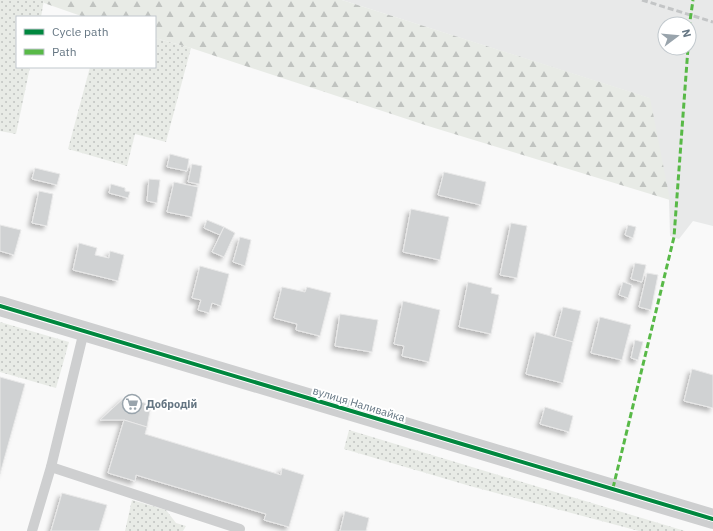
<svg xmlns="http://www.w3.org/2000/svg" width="713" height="531" viewBox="0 0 713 531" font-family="'IBM Plex Sans',sans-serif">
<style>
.built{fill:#e8e9e9;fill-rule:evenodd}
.green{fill:url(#green-dots)}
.forest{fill:url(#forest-firs)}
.building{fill:#d0d2d3;stroke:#e8e8e8;filter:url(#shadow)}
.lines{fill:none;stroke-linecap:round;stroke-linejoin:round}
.lane{stroke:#cecfd0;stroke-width:10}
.street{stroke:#cecfd0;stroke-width:20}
.rail{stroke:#c3c5c6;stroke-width:3;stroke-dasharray:6 3;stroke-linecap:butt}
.quiet{stroke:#58b947;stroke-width:3;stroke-dasharray:6 3;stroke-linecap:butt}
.cycleway-casing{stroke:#fff;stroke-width:6}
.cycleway{stroke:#00873e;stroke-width:4}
.labels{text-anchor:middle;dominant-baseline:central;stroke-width:4;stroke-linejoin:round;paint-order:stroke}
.poi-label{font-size:11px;font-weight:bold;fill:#657683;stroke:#fff;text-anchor:start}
.street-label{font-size:11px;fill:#657683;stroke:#fff}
</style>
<defs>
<pattern id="green-dots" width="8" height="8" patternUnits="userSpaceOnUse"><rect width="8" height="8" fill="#e8ebe6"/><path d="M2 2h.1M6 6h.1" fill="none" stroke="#c0c3c0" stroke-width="1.8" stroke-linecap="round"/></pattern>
<pattern id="forest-firs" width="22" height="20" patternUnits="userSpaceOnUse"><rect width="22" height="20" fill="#e8ebe6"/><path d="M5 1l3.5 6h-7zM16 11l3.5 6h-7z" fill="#c0c3c0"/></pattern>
<filter id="shadow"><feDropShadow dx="-3.5" dy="3.5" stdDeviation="2" flood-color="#0004"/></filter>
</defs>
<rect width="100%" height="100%" fill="#f9f9f9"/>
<path class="built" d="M342 0H713V226L693 221 679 239 670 236 669 200 649 98ZM665 24H689V48H665Z"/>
<g class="green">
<path d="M0 0H44L41 17H17V67H30L16 134 0 131Z"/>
<path d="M155 38 191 48 166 142 135 134 127 166 68 149 90 67H155Z"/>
<path d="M0 322 69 342 56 388 0 372Z"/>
<path d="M349 430 685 531H639L470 486 344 449Z"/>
<path d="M132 500 166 510 176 523 186 526 183 531H125Z"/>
</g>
<path class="forest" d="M44 0H342L650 98 670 200 428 126 191 48 155 38V17H84L44 3Z"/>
<g class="building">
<path d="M170 154 189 159 187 171 167 167Z"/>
<path d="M192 164 202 166 199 184 188 182Z"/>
<path d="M35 168 60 174 57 185 32 179Z"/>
<path d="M444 172 486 182 481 205 438 195Z"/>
<path d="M149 179 160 180 157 203 147 201Z"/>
<path d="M174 182 198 187 192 217 167 212Z"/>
<path d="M111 184 125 188V191L130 192 128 198 109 193Z"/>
<path d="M39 191 53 194 47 226 32 223Z"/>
<path d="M411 209 449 217 440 260 403 252Z"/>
<path d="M207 220 224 227 220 235 204 228Z"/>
<path d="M511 223 527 226 517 278 500 275Z"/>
<path d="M0 225 21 230 14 255 0 251Z"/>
<path d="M628 225 636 227 633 238 625 235Z"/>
<path d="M224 227 235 233 224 257 212 252Z"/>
<path d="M240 237 251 240 245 266 233 262Z"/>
<path d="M79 243 97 248 95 255 109 258 110 251 124 255 118 281 73 270Z"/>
<path d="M635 263 646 265 642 282 631 279Z"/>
<path d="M200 266 229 274 221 306 212 303 209 313 198 310 201 300 192 298Z"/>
<path d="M647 273 658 275 651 310 639 307Z"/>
<path d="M468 282 492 288 491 293 499 295 491 334 459 327Z"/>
<path d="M623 282 632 285 628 298 619 295Z"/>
<path d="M282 287 305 292 307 287 331 293 320 336 296 330 297 324 274 318Z"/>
<path d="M403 301 440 310 429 362 402 356 404 346 394 344Z"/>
<path d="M563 307 581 311 573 342 555 337Z"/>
<path d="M340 314 378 320 372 352 335 346Z"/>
<path d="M600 317 631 325 622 360 591 353Z"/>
<path d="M536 332 573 342 563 383 526 374Z"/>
<path d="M635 340 643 342 638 360 631 358Z"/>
<path d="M692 369 713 375V408L684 401Z"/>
<path d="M0 377 25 384 0 474Z"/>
<path d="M125 397 151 405 147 427 124 420H100Z"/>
<path d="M545 407 573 416 569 432 540 424Z"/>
<path d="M124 420 147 427 145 434 281 475 282 468 304 475 289 527 264 520 266 514 136 475 135 481 108 473Z"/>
<path d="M62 493 107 505 99 531H51Z"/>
<path d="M345 511 369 518 366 531H340Z"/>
</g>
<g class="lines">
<g class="lane">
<path d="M51 467 240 529 239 531"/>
<path d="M32 531 51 467 84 331"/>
</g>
<path class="street" d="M0 306 713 519"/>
<path class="rail" d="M642 0 713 22"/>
<g class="quiet">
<path d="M689 28 693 0"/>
<path d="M613 488 674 237 688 48"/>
</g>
<defs>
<path id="cycleway" d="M0 306 713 519"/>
</defs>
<use href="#cycleway" class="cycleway-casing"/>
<use href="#cycleway" class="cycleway"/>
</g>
<defs>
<symbol id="supermarket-ring" viewBox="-11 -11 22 22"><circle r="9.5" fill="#fff" stroke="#99a4ac" stroke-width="1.5"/><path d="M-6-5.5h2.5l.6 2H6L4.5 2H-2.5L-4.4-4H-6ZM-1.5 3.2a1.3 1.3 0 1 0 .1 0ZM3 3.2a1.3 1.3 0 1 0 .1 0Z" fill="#99a4ac"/></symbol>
</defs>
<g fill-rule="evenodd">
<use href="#supermarket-ring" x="121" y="393" width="22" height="22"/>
</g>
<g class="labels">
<g class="poi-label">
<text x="146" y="404">Добродій</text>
</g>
<g class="street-label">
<text transform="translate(359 404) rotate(17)">вулиця Наливайка</text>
</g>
</g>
<rect x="16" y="16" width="140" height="52" fill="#ffffff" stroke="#c1c8cd"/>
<rect x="24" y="29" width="20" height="6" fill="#00873e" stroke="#c1c8cd"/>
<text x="52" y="36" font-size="12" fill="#657683">Cycle path</text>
<rect x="24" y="49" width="20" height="6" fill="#58b947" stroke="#c1c8cd"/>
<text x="52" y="56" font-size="12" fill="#657683">Path</text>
<g transform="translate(677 36) rotate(74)"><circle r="19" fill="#ffffff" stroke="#c1c8cd"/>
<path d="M0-3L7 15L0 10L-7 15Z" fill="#99a4ac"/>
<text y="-6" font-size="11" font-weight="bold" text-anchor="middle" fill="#657683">N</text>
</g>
</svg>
